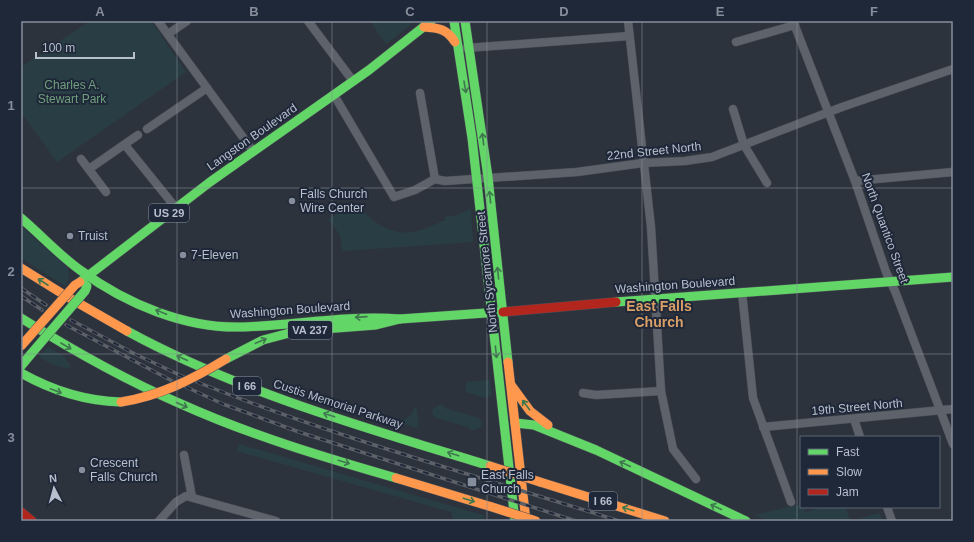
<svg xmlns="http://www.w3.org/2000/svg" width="974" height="542" viewBox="0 0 974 542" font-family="Helvetica,sans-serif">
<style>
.green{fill:#293e44}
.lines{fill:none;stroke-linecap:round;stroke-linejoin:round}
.street-casing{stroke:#4a4e55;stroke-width:9}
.fast-casing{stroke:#4a4e55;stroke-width:10}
.slow-casing{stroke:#4a4e55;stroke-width:10}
.jam-casing{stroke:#4a4e55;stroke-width:10}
.street{stroke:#5e626a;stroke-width:8}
.fast{stroke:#63d668;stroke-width:9}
.slow{stroke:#ff974d;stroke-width:9}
.jam{stroke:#b3261e;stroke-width:9}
.rail-casing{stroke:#5c6168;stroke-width:3.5}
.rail{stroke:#1f2839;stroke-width:2;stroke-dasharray:6;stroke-linecap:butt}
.fast-bridge-casing{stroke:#4b505a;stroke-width:10;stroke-linecap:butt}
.slow-bridge-casing{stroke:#4b505a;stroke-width:10;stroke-linecap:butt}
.fast-bridge{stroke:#63d668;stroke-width:9}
.slow-bridge{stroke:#ff974d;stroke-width:9}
.oneway{stroke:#3e764e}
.grid{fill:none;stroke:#878e9b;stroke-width:1;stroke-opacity:0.55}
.poi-dot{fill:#878e9b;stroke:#1f2839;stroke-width:1.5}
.labels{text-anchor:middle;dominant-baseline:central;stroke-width:4;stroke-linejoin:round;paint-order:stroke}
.shield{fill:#1f2839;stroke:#8a92a1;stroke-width:1}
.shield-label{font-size:11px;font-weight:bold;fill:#b8bfcd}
.park-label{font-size:12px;fill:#6f9f7c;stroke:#1f2839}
.street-label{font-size:12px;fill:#b8bfcd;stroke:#1f2839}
.poi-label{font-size:12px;fill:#b8bfcd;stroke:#1f2839;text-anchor:start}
.quarter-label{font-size:14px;font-weight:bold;fill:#da9f66;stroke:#1f2839}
.neatline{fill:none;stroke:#878e9b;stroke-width:1.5}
.grid-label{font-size:13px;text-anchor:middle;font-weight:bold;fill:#878e9b}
</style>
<rect width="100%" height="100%" fill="#2d333d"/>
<g class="green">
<path d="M90 21H151L186 72 57 162 21 112V67Z"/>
<path d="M370 21H412L409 26 386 44Z"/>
<path d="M358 203C368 221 392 236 413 232 424 230 435 224 446 220L444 217 458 215 471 208 473 242 342 251 340 235 328 219Z"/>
<path d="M21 226 68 268 69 278 65 286 21 258Z"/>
<path d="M48 347 65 357 71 367C60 370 49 362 39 357Z"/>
<path d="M490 380 492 393 490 396 486 398 466 392V382Z"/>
<path d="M441 404 447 409 479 418 482 423 481 427 472 431 468 427 436 418 432 414 433 409Z"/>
<path d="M416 406 419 425 416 428 404 424 402 421 410 416Z"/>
<path d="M239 444 486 516 479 521H454L451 512 237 451Z"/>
<path d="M801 504V507H804L806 512 821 507H845L851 521H769L754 515Z"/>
<path d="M879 513 883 521H852Z"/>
</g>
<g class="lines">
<defs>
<g id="street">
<path d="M158 21 253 151"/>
<path d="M308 21 353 81"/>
<path d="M628 21 651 227 661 391 673 449 696 479"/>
<path d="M793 21 855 181 886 272 895 291 953 444"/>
<path d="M168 34 187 21"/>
<path d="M736 42 795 25"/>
<path d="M466 48 629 36"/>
<path d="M420 93 435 179"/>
<path d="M334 95 394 197 415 190 435 179 445 181 577 172 643 163 685 161 712 157 842 107 953 69"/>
<path d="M733 109 744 145 767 183"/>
<path d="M147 129 207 88"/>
<path d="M125 145 176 208"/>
<path d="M81 159 106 192"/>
<path d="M89 169 138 135"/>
<path d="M855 181 953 172"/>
<path d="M742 292 753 398 791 502"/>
<path d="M583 393 596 395 661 391"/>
<path d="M854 419 860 437"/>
<path d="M763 427 953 409"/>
<path d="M184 455 192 497"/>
<path d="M887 507 892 521"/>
<path d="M159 521 176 502 186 496 276 521"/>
</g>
<g id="fast">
<path d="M454 21 472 138 515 521"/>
<path d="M465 21 488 177 508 362"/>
<path d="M21 218C41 235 59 255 80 270 126 304 186 329 243 327 296 325 347 315 400 319"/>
<path d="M80 282 210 182 369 70 431 21"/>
<path d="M616 302 953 277"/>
<path d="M21 318C72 350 125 380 181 404 250 435 323 457 396 478"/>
<path d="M127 331C241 393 367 428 490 466"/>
<path d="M226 359 263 340 297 331 376 325 400 319 500 312"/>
<path d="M21 366 31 354"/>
<path d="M21 373C53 391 84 401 121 402"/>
<path d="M515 423 534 425 596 450 746 521"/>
</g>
<g id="slow">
<path d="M424 27C439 28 447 29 455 42"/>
<path d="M21 268 66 296 127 331"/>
<path d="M508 362 526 521"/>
<path d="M511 385 530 411 548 425"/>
<path d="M396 478 492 507"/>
<path d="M540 482 665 521"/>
</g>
<g id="jam">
<path d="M503 312 616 302"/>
<path d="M21 512 32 521"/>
</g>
</defs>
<use href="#street" class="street-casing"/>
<use href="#fast" class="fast-casing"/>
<use href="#slow" class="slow-casing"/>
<use href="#jam" class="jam-casing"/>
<use href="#street" class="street"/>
<use href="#fast" class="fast"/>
<use href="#slow" class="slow"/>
<use href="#jam" class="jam"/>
<defs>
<g id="rail">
<path d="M21 288 46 305"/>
<path d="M21 296 42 310"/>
<path d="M71 320 135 354 186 378"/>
<path d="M66 325 176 383"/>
<path d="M197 382C334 437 478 476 619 521"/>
<path d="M186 387 223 404 299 432 576 521"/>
</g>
</defs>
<use href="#rail" class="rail-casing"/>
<use href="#rail" class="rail"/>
<defs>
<path id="fast-bridge" d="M31 354 85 291 87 286"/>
<g id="slow-bridge">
<path d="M21 346 75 285 80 282"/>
<path d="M121 402C160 396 193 379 226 359"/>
<path d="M490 466 540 482"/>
<path d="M492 507 536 521"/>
</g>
</defs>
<use href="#fast-bridge" class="fast-bridge-casing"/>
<use href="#slow-bridge" class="slow-bridge-casing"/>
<use href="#fast-bridge" class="fast-bridge"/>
<use href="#slow-bridge" class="slow-bridge"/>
</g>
<defs><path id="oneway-shaft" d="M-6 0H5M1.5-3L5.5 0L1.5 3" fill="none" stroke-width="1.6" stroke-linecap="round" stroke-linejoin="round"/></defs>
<g class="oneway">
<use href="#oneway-shaft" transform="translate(465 87) rotate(80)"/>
<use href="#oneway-shaft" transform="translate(483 139) rotate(-97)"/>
<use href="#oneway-shaft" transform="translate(490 197) rotate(-96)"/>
<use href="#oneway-shaft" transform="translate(498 273) rotate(-96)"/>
<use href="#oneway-shaft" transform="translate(43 282) rotate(-147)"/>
<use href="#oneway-shaft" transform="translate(161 312) rotate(-158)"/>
<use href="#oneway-shaft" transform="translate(361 317) rotate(176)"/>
<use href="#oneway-shaft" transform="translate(261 341) rotate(-23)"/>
<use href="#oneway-shaft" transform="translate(66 346) rotate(30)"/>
<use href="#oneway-shaft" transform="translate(496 352) rotate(84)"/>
<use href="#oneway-shaft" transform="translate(182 358) rotate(-156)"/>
<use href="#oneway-shaft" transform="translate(56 391) rotate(21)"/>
<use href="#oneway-shaft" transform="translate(182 405) rotate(24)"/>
<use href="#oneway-shaft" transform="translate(526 405) rotate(-127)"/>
<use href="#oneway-shaft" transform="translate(329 415) rotate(-162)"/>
<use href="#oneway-shaft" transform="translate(453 454) rotate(-162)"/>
<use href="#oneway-shaft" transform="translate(344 462) rotate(17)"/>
<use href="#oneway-shaft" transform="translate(625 464) rotate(-155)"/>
<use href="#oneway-shaft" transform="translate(469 500) rotate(17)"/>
<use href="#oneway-shaft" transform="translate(716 507) rotate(-155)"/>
<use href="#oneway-shaft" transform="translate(628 509) rotate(-162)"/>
</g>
<path class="grid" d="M177 21V521M332 21V521M487 21V521M642 21V521M797 21V521M21 188H953M21 354H953"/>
<g class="poi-dot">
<circle cx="292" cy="201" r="4"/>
<circle cx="70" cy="236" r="4"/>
<circle cx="183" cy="255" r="4"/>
<circle cx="82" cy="470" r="4"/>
<rect x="467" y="477" width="10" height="10" rx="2"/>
</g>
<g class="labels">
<g class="shield">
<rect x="149" y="204" width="40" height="18" rx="3"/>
<rect x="288" y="321" width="44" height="18" rx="3"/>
<rect x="233" y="377" width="28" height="18" rx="3"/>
<rect x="589" y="492" width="28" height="18" rx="3"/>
</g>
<g class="shield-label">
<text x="169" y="213">US 29</text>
<text x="310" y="330">VA 237</text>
<text x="247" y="386">I 66</text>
<text x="603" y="501">I 66</text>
</g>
<g class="park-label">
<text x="72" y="85">Charles A.<tspan x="72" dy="14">Stewart Park</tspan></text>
</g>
<g class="street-label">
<text transform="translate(252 137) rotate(-35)">Langston Boulevard</text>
<text transform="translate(654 151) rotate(-6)">22nd Street North</text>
<text transform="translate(885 228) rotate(70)">North Quantico Street</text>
<text transform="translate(487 272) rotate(-96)">North Sycamore Street</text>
<text transform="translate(675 285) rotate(-4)">Washington Boulevard</text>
<text transform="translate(290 310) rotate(-4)">Washington Boulevard</text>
<text transform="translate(338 404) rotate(18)">Custis Memorial Parkway</text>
<text transform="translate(857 407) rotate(-5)">19th Street North</text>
</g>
<g class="poi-label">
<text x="300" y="194">Falls Church<tspan x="300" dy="14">Wire Center</tspan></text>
<text x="78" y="236">Truist</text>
<text x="191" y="255">7-Eleven</text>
<text x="90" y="463">Crescent<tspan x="90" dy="14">Falls Church</tspan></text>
<text x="481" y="475">East Falls<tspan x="481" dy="14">Church</tspan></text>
</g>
<g class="quarter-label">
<text x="659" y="306">East Falls<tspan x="659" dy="16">Church</tspan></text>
</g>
</g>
<rect width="974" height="542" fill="none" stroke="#1f2839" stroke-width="44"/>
<rect x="800" y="436" width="140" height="72" fill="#1f2839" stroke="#5c6474"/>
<rect x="808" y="449" width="20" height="6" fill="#63d668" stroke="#5c6474"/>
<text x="836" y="456" font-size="12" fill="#b8bfcd">Fast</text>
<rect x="808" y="469" width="20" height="6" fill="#ff974d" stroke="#5c6474"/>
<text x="836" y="476" font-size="12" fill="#b8bfcd">Slow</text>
<rect x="808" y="489" width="20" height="6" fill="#b3261e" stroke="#5c6474"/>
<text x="836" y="496" font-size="12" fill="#b8bfcd">Jam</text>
<g transform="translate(54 488) rotate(354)" stroke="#1f2839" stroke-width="3" paint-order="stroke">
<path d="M0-3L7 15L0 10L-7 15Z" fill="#b8bfcd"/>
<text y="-6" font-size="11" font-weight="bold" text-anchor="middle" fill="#b8bfcd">N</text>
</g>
<path d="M36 52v6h98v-6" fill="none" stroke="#b8bfcd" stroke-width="2"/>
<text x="42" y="52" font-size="12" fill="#b8bfcd" stroke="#1f2839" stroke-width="3" paint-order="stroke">100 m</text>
<rect x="22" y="22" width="930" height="498" class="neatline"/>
<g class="grid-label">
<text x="100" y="16">A</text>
<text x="254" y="16">B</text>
<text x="410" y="16">C</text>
<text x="564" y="16">D</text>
<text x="720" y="16">E</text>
<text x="874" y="16">F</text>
<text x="11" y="110">1</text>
<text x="11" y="276">2</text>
<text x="11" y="442">3</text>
</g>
</svg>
